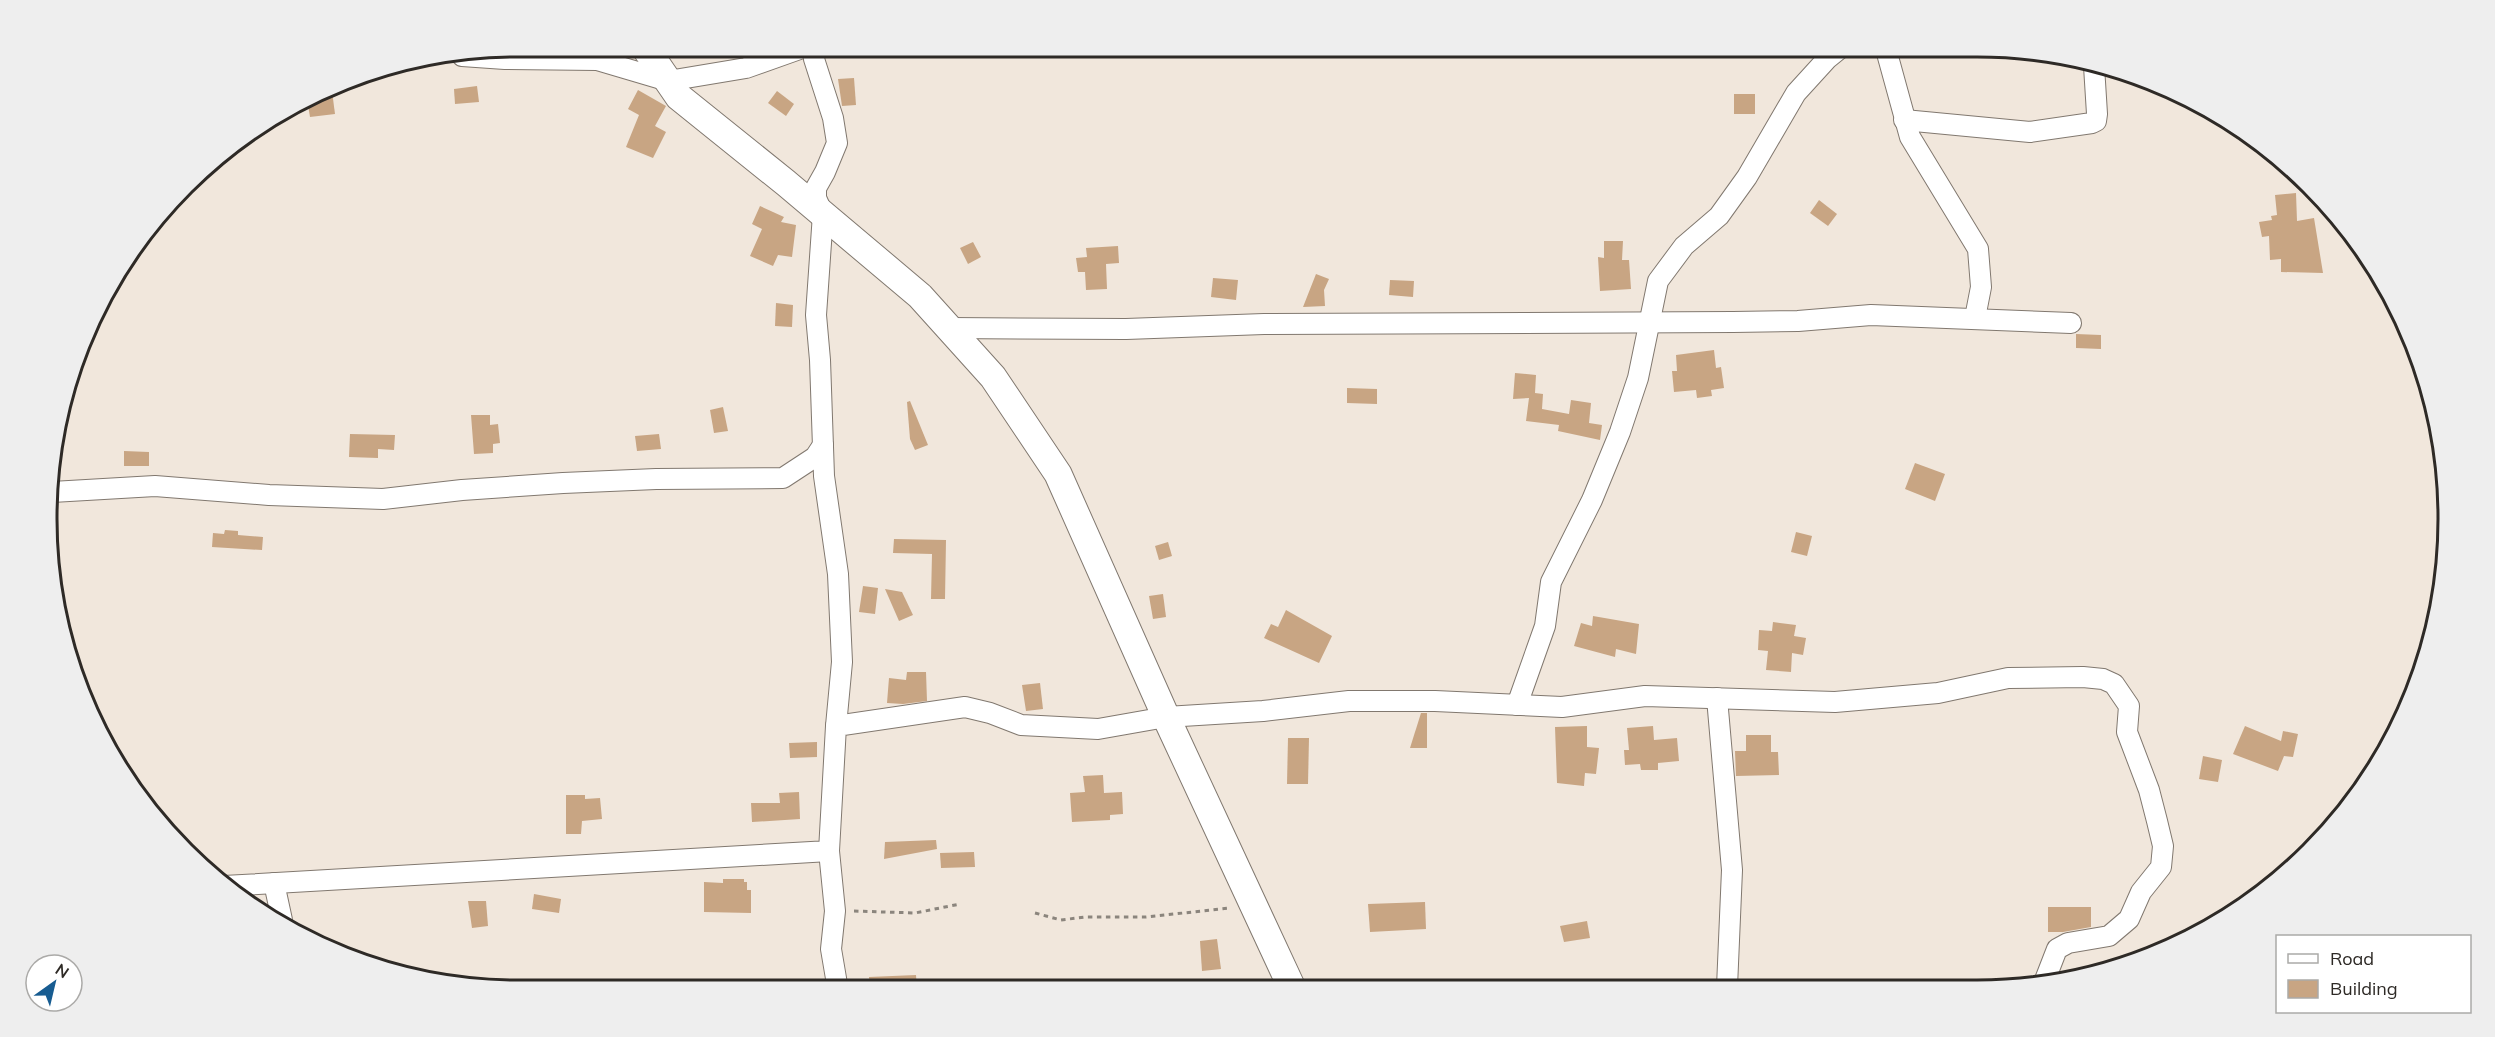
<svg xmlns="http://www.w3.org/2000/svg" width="2495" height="1037" viewBox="0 0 2495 1037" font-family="Mulish,sans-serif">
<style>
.building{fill:#c8a583}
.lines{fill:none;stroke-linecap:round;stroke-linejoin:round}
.street-casing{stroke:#81786f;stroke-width:22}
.secondary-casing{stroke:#81786f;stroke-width:29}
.path{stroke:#8b857d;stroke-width:3;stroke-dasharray:4.5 4.5;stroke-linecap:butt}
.street{stroke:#fff;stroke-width:20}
.secondary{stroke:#fff;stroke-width:27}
.rim{fill:none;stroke:#2e2a26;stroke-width:3}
</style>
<rect width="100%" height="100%" fill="#f1e7dc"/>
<g class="building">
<path d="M854 78 856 105 842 106 838 79Z"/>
<path d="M477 86 479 102 455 104 454 89Z"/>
<path d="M638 90 666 106 655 126 666 132 653 158 626 147 639 115 628 109Z"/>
<path d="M332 91 335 114 310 117 307 99 320 93Z"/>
<path d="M777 91 794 104 786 116 768 103Z"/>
<rect x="1734" y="94" width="21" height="20"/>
<path d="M2296 193 2297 221 2314 218 2323 273 2281 272V259L2270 260 2269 236 2262 237 2259 222 2272 220 2271 216 2277 215 2275 195Z"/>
<path d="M1819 200 1837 214 1828 226 1810 213Z"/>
<path d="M760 206 784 217 781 222 796 225 792 257 778 255 773 266 750 256 762 229 752 224Z"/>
<path d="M1604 241H1623L1622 260H1629L1631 289 1600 291 1598 257 1604 258Z"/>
<path d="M973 242 981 257 968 264 960 248Z"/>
<path d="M1118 246 1119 263 1106 264 1107 289 1086 290 1085 272H1078L1076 258 1087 257 1086 248Z"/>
<path d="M1316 274 1329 279 1324 290 1325 306 1303 307Z"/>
<path d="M1213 278 1238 280 1236 300 1211 297Z"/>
<path d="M1390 280 1414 281 1413 297 1389 295Z"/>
<path d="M776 303 793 305 792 327 775 326Z"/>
<path d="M2076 334 2101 335V349L2076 348Z"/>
<path d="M1714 350 1716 368 1721 367 1724 388 1711 390 1712 396 1697 398 1696 390 1674 392 1672 371H1677L1676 355Z"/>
<path d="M1515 373 1536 375 1535 393 1543 394 1542 409 1569 414 1571 400 1591 403 1589 423 1602 425 1600 440 1558 431 1559 425 1526 421 1529 398 1513 399Z"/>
<path d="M1347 388 1377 389V404L1347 403Z"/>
<path d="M910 401 928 445 915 450 910 439 907 402Z"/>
<path d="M723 407 728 431 714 433 710 410Z"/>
<path d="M471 415H490V425L498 424 500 443 493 444V453L474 454Z"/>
<path d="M350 434 395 435 394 450 378 449V458L349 457Z"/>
<path d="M659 434 661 449 637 451 635 436Z"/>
<path d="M124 451 149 452V466H124Z"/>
<path d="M1915 463 1945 474 1935 501 1905 489Z"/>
<path d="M225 530 238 531V535L263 537 262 550 212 547 213 533 224 534Z"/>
<path d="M1796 532 1812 536 1807 556 1791 552Z"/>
<path d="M894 539 946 540 945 599H931L932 554 893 553Z"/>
<path d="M1168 542 1172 556 1159 560 1155 546Z"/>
<path d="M863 586 878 588 875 614 859 612Z"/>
<path d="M885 589 902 592 913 615 899 621Z"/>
<path d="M1163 594 1166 617 1153 619 1149 596Z"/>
<path d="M1286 610 1332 636 1319 663 1264 638 1271 624 1278 627Z"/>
<path d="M1593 616 1639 624 1636 654 1616 649 1615 657 1574 646 1581 623 1592 626Z"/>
<path d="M1773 622 1796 625 1794 636 1806 638 1803 655 1792 653 1791 672 1766 670 1768 651 1758 650 1759 630 1772 631Z"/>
<path d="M907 672H926L927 701 903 704 887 703 889 678 906 680Z"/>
<path d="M1040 683 1043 709 1026 711 1022 685Z"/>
<path d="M1421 713H1427V748H1410Z"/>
<path d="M1587 726V747L1599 748 1596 774 1585 773 1584 786 1557 783 1555 727Z"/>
<path d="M1653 726 1654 740 1677 738 1679 761 1658 763V770H1641L1640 764 1625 765 1624 750H1629L1627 728Z"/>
<path d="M2245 726 2281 741 2283 731 2298 734 2293 757 2284 756 2278 771 2233 754Z"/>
<path d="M1746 735H1771V752H1778L1779 775 1736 776 1735 751H1746Z"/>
<path d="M1288 738H1309L1308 784H1287Z"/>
<path d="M817 742V757L790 758 789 743Z"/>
<path d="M2203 756 2222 760 2218 782 2199 779Z"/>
<path d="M1103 775 1104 793 1122 792 1123 814 1110 815V820L1072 822 1070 793 1085 792 1083 776Z"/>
<path d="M799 792 800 819 752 822 751 803H780L779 793Z"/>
<path d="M566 795H585V799L600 798 602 819 582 821 581 834H566Z"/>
<path d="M936 840 937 849 884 859 885 842Z"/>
<path d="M974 852 975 867 941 868 940 853Z"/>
<path d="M723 879H744V882H747V890H751V913L704 912V882L723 883Z"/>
<path d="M534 894 561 899 559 913 532 909Z"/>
<path d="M468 901H486L488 926 472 928Z"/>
<path d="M1425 902 1426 929 1370 932 1368 904Z"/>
<path d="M2048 907H2091V927L2063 932H2048Z"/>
<path d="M1587 921 1590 938 1564 942 1560 926Z"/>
<path d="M1217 939 1221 969 1202 971 1200 941Z"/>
<path d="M916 975 917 989H870L869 977Z"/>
</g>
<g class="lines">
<defs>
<g id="street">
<path d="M817 46 814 59 833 118 837 143 825 172 816 188V198L823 214 816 315 820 360 824 476 838 574 842 662 836 726"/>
<path d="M1885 46 1910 137 1978 249 1981 287 1975 318"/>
<path d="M462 56 505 59 597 60 668 81 746 68 808 46"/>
<path d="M1904 120 2030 132 2092 123 2096 121 2097 114 2094 66"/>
<path d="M949 328 1126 329 1264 324 1733 322 1798 321 1871 315 2071 323"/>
<path d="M52 492 155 486 269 495 383 499 462 490 563 483 656 479 783 478 815 457 823 445"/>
<path d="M1717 698 1732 870 1727 987"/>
<path d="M1517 705 1545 626 1551 582 1592 500 1620 432 1638 378 1658 281 1684 246 1719 216 1747 177 1796 93 1827 59 1843 46"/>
<path d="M829 851 835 911 831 949 838 990"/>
<path d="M274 883 282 920"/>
<path d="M224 886 829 851 836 726 965 707 990 713 1021 725 1098 729 1166 717 1263 711 1349 701H1435L1562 707 1645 696 1835 702 1938 693 2008 678 2083 677 2103 679 2114 684 2129 706 2127 732 2149 790 2157 821 2163 846 2161 867 2141 892 2129 919 2109 936 2068 943 2057 949 2043 985"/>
</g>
<path id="secondary" d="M644 46 679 97 786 183 920 296 993 377 1058 474 1166 717 1292 988"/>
</defs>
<use href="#street" class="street-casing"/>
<use href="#secondary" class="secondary-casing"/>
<g class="path">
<path d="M854 911 915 913 960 904"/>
<path d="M1035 913 1061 920 1085 917H1146L1230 908"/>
</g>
<use href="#street" class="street"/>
<use href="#secondary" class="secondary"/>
</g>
<path d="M0 0H2495V1037H0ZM518 57H1977A461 461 0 0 1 2438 518V519A461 461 0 0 1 1977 980H518A461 461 0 0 1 57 519V518A461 461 0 0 1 518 57Z" fill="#eee" fill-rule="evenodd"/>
<path class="rim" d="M518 57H1977A461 461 0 0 1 2438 518V519A461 461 0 0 1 1977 980H518A461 461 0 0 1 57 519V518A461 461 0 0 1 518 57Z"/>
<rect x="2276" y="935" width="195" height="78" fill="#ffffff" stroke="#abaaa8" stroke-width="1.5"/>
<rect x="2288" y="954" width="30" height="9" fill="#ffffff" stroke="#abaaa8" stroke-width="1.5"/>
<text x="2330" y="965" font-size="18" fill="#2e2a26">Road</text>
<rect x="2288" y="980" width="30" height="18" fill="#c8a583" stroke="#abaaa8" stroke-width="1.5"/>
<text x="2330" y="995" font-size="18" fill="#2e2a26">Building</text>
<g transform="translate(54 983) rotate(34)"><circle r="28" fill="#ffffff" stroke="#abaaa8" stroke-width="1.5"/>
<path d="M0-4.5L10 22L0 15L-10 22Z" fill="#175c91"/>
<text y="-9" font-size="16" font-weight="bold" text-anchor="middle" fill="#2e2a26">N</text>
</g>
</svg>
